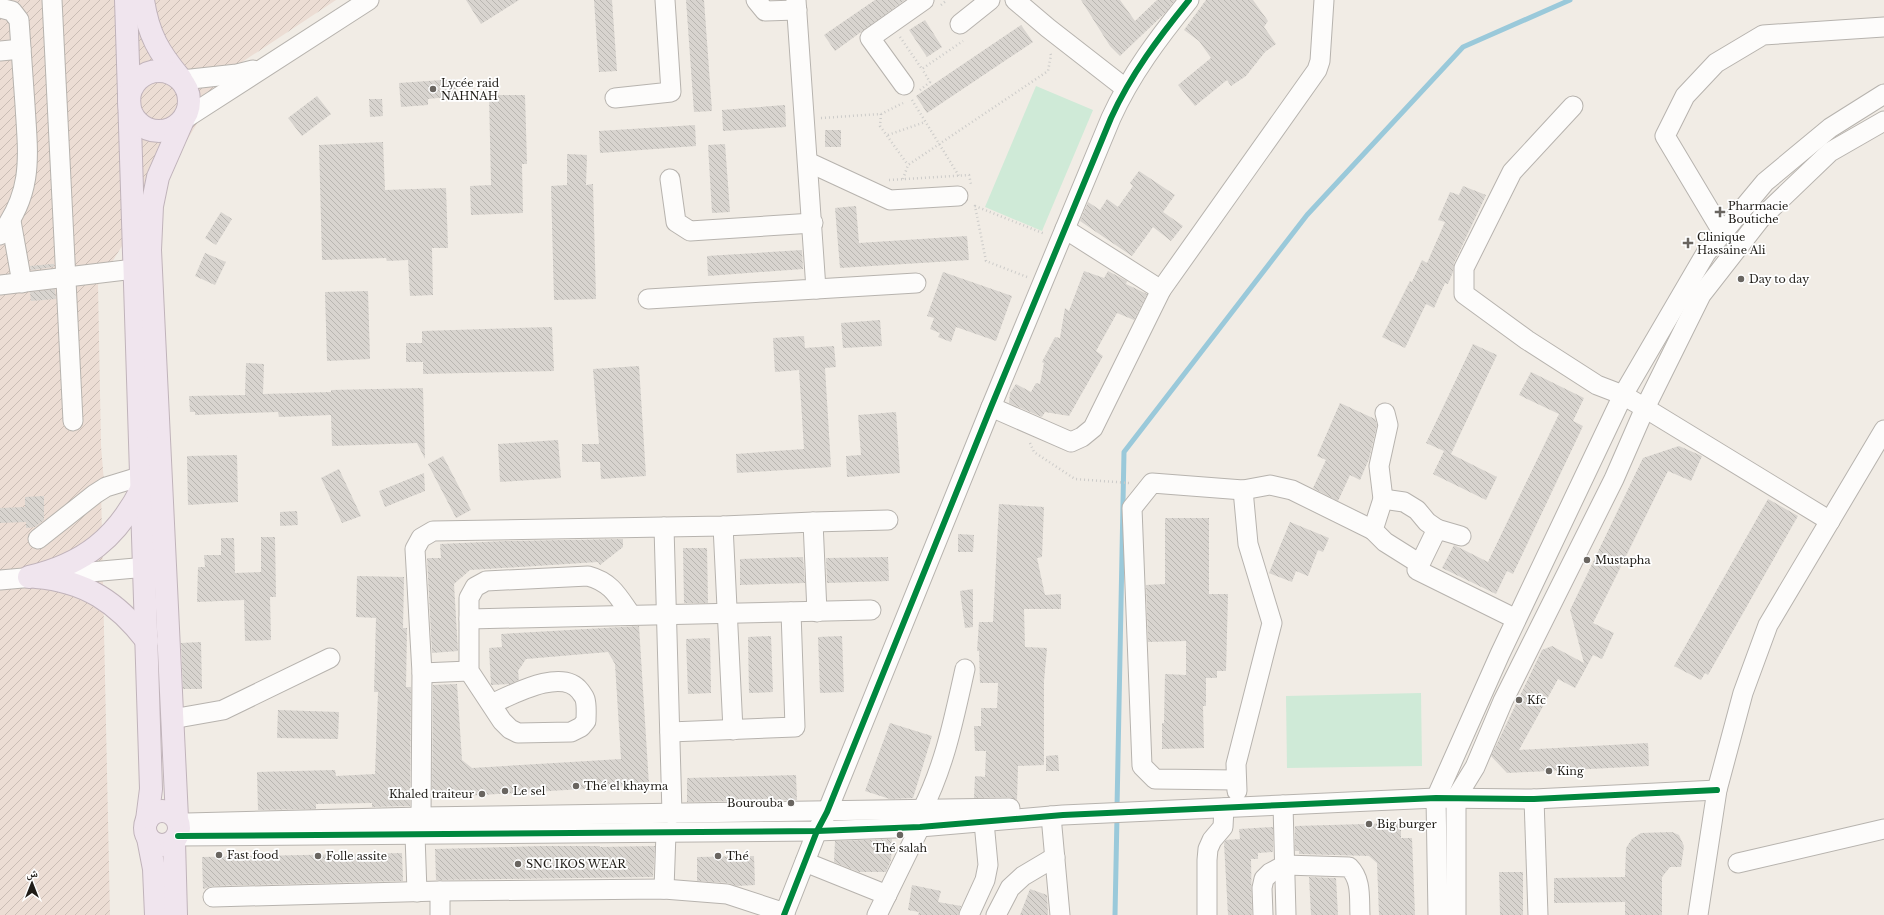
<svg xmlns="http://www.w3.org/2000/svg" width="1884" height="915" viewBox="0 0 1884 915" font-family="'Libre Baskerville','Noto Naskh Arabic',serif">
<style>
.industrial{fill:url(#industrial-furrows)}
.pitch{fill:#cfead7}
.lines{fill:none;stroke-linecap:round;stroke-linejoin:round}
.stream{stroke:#9ac9da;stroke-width:5}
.building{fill:url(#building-back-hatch)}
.minor-casing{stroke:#b7b3ae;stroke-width:21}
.highway-casing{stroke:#c0b3ba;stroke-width:24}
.path{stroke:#cccbc9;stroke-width:2.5;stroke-dasharray:1 3;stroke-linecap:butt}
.minor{stroke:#fdfcfb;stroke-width:19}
.highway{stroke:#f0e5ee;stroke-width:22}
.cycleway-casing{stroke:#fff;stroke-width:8}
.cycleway{stroke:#00873e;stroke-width:6}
.poi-dot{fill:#696560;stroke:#fff;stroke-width:1.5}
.labels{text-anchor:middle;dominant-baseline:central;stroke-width:3.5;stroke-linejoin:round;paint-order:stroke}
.poi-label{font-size:11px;fill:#201d18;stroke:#fff;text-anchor:start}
</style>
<defs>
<pattern id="industrial-furrows" width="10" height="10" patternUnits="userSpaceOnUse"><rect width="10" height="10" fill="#ecddd4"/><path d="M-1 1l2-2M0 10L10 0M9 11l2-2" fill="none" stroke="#cabdb5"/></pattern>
<pattern id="building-back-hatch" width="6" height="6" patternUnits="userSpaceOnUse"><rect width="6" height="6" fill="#d8d4cf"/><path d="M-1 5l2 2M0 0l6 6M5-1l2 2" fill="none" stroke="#b9b6b1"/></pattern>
</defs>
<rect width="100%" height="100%" fill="#f1ece5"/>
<path class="industrial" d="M0 0H336L230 70 98 285 101 446 104 482 101 487 110 915H0Z"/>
<g class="pitch">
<path d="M1036 86 1093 110 1042 231 985 207Z"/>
<path d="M1421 693 1422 766 1287 768 1286 696Z"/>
</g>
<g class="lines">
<g class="stream">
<path d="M1117 808 1124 452 1307 215 1463 47 1570 0"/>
<path d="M1115 915 1117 816"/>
</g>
</g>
<g class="building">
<path d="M466 0H519L481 24Z"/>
<path d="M594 0H612L617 71 599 72Z"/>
<path d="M686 0H704L712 111 694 112Z"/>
<path d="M875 0H905L835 51 824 35Z"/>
<path d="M1081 0H1120L1135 21 1157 0H1175L1166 12 1120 56 1110 46Z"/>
<path d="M1206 0H1253L1268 21 1264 27 1276 44 1265 52 1246 76 1231 86 1227 80 1195 106 1178 85 1211 58 1199 41 1184 30Z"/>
<path d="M925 20 942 47 927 57 909 30Z"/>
<path d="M1021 25 1033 42 927 113 916 96Z"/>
<path d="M456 79 457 96 428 99V105L401 107 399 83Z"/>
<path d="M489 95H525L527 164H522L523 213 471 215 470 186 491 185Z"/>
<path d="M317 96 331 114 302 136 288 118Z"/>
<path d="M369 99H382L383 116 370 117Z"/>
<path d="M785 105 786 127 723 131 722 110Z"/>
<path d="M695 125 696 146 600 153 599 131Z"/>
<rect x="825" y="130" width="16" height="17"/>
<path d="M383 142 385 190 446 188 448 248H432L433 295 410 296 408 260 387 261 386 258 322 260 319 145Z"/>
<path d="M725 144 730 212 712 213 708 145Z"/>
<path d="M567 154 587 155 586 185 593 184 596 299 554 300 551 186 567 185Z"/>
<path d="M1139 171 1175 195 1163 212 1183 226 1171 241 1153 227 1132 256 1080 221 1088 202 1100 210 1107 199 1118 207 1133 186 1130 183Z"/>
<path d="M1463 186 1486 195 1454 263 1453 272 1448 284 1445 283 1434 308 1426 304 1405 348 1382 337 1410 281 1412 282 1422 260 1427 263 1445 222 1438 220 1450 192 1459 195Z"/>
<path d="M856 206 859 243 967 236 969 260 840 268 835 208Z"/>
<path d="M221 212 232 219 216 245 205 238Z"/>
<path d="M802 250 803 269 708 276 707 256Z"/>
<path d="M205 253 226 262 215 285 195 276Z"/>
<path d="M52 264H54V267L31 270 30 266Z"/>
<path d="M1084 271 1104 278 1108 271 1127 281 1126 284 1147 294 1134 320 1117 313 1096 351 1103 356 1069 416 1045 412 1042 417 1009 403 1010 393 1016 384 1031 392 1036 383 1040 384 1044 363 1042 362 1055 337 1060 338 1065 308 1069 311Z"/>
<path d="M943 272 1012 296 996 341 956 327 951 342 938 337 940 333 930 329 934 318 927 316Z"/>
<path d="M55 289 56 299 31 301 30 292Z"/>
<path d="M368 291 370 359 327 361 325 292Z"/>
<path d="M880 320 882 346 843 348 841 323Z"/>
<path d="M552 327 554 371 423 374V362H406V343H422V331Z"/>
<path d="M804 336 805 348 834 346 836 367 825 368 831 467 737 473 736 454 804 449 799 370 775 372 773 338Z"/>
<path d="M1473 344 1497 355 1451 454 1497 477 1486 500 1433 474 1444 451 1426 443Z"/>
<path d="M246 363 264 364 263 394 331 392V390L423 388 425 459 417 443 332 446 331 415 279 417 278 412 195 415V412H190L189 396 245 395Z"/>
<path d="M639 366 646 476 601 479 600 462H582V444H599L593 369Z"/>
<path d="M1531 372 1584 398 1573 421 1583 426 1513 574 1507 571 1496 594 1442 568 1454 545 1488 562 1559 414 1519 395Z"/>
<path d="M1340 403 1375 419 1377 425 1369 459 1360 480 1350 475 1338 501 1313 488 1326 460 1317 456Z"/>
<path d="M896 412 900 473 847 477 846 456 861 455 858 415Z"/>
<path d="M558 440 561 478 500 482 498 444Z"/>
<path d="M1679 446 1702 456 1691 481 1668 471 1593 623 1614 633 1602 659 1593 655 1575 688 1558 679 1519 750 1648 743 1649 766 1507 773 1491 756 1542 650 1552 646 1584 663 1570 610 1643 458Z"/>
<path d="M237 455 238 502 188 505 187 456Z"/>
<path d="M443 456 471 510 456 518 428 464Z"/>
<path d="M339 469 361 516 342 523 321 478Z"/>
<path d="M424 473 425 491 385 507 379 491Z"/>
<path d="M44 496V520L35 527 26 528V522L0 523V508L25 507V497Z"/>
<path d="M1768 499 1798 516 1708 675 1705 673 1701 680 1674 666Z"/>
<path d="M999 504 1044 507 1042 557 1037 558 1045 595 1061 594V609H1024L1025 647 1047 648 1044 681V765L1018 766 1017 800 1010 797 974 798 975 776 985 777 986 751H975L974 726H981V708H997L998 683H980L979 651H977L979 622H993Z"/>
<path d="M297 511 298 525 280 526V512Z"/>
<path d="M1165 518H1209V594H1228L1226 671H1217V678H1206V706H1203L1204 748 1162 749V723H1164L1165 674 1186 675V641L1148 642 1146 585 1165 584Z"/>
<path d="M1290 522 1329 538 1323 552 1318 550 1308 576 1296 571 1292 582 1269 573Z"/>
<path d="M958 534 974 535 973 552H958Z"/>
<path d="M261 537H275L276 597H270L271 640 245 641 244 600 197 602 198 567H205L204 555H221V538H234L235 573 261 572Z"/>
<path d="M623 539V547L600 565 598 562 470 570 454 584 458 651 432 653 427 558H441L440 544 506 541Z"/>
<path d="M683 548H707L708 603H684Z"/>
<path d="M803 557 805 583 740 585V559Z"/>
<path d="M888 557 889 581 827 583 826 558Z"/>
<path d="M357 576 404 577 403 628H407L406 687H411L410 806 372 807V803L316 804V809L258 810 257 772 335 770 336 776 375 774 378 692H374L376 618 356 617Z"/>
<path d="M973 589V627L965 628 960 591Z"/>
<path d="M639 626 649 785 432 798 433 685 457 684 462 760 472 768 621 759 615 664 608 652 526 659 518 671 519 680 510 684 491 685 489 648 502 647 501 634Z"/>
<path d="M771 636 773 692 749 693 748 637Z"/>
<path d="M842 636 844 692 820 693 818 637Z"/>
<path d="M710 638 711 693 688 694 686 639Z"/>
<path d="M201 642 202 689H183L181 643Z"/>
<path d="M278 710 339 712 338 739 277 738Z"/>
<path d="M890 723 932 736 913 798 890 799 865 791Z"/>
<path d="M1058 755 1059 771H1046V756Z"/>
<path d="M796 775 797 800 687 802V778Z"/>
<path d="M1401 823V838H1412L1415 915H1379L1377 863 1369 856 1299 854V851H1295V826Z"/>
<path d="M1273 827V852L1258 853V859H1251L1252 915H1228L1224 843 1226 840 1240 839 1239 829Z"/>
<path d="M1672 832 1679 835 1684 846 1681 867H1670L1662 877V915H1625V902L1554 903V878L1625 877 1626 848 1632 839 1641 833Z"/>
<path d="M892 839 891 860 886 872H859L834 862 835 841Z"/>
<path d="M543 846H600V847L655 846 653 877 436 880 435 849Z"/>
<path d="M402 853 403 881 213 886 203 889 202 857Z"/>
<path d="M754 856 755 885 737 886 728 883 697 881V857Z"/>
<path d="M1499 872H1523V915H1500Z"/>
<path d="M1309 877 1336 878 1338 915H1311Z"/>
<path d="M912 885 941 891 938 902 961 906 958 915H918L919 912 908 910Z"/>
<path d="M1030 889 1047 895 1048 915H1020Z"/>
</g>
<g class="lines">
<defs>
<g id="minor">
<path d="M52 0 73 421"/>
<path d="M756 0 765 11 797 10"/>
<path d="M1015 0 1048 28 1125 88"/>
<path d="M0 8 12 11 19 20C21 48 23 76 25 105 28 155 34 192 0 235"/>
<path d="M960 24 990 0"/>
<path d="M0 51 21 49"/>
<path d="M182 80 237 74 253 70"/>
<path d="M904 85 870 38 924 0"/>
<path d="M615 98 671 92 665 0"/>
<path d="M1573 106 1512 172 1464 268V294L1527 340 1597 385 1623 395 1645 408 1830 521"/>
<path d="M183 120 369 0"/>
<path d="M808 162 890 200 958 196"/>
<path d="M670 179 676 222 690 231 813 223"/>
<path d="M11 221 22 283"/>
<path d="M1065 229 1161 290"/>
<path d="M1723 233 1665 136 1685 96 1716 63 1763 35 1884 27"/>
<path d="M0 285 134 269"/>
<path d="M816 289 916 283"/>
<path d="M648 299 816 289 796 0"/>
<path d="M991 407 1071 442 1082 437 1093 428 1161 290 1317 70 1320 61 1324 0"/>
<path d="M1385 413 1388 425 1379 466 1383 499 1373 530 1385 542 1420 564"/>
<path d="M1383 499 1404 502 1417 510 1427 522 1437 529"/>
<path d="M813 522 888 520"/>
<path d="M723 526 733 730"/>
<path d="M664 527 723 526 813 522 817 612"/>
<path d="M1461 536 1437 529 1417 570 1516 619"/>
<path d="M38 539 95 494 106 487 142 476"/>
<path d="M0 580 158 566"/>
<path d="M469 619 871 610"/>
<path d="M422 673 469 671"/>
<path d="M491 704C512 695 562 667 580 691 582 694 584 696 585 699 587 706 586 714 586 721L581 727 571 732 518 733 510 729 502 721 469 671V598L475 587 486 581 588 576C611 582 618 596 631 615"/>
<path d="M172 719 223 710 330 658"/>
<path d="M670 732 795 727 791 612"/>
<path d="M1236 780 1155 779 1142 766 1132 508 1152 483 1243 490 1270 485 1292 490 1373 530"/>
<path d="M1237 791 1236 764 1272 623 1248 544 1243 490"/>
<path d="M1534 799 1538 915"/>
<path d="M1283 805 1286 915"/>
<path d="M922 810C945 765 954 718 965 669"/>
<path d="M1051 816 1060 915"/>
<path d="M187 823 421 817 1010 808"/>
<path d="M178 836 817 831 920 827 1063 815 1283 805 1436 798 1534 799 1717 790"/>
<path d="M805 862 887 895"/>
<path d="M1738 863 1884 829"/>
<path d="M664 889 666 833"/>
<path d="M440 891V915"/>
<path d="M417 892 415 835 421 817 422 673 415 549 421 538 433 531 664 527 672 814"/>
<path d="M213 897 440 891 664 889 727 894 785 913"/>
<path d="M784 915 817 831 827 812 991 407 1111 118C1131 74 1159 37 1189 0"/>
<path d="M877 915 920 827"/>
<path d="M969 915 985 880 988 865 984 822"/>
<path d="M996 915 1010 888 1023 876 1055 857"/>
<path d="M1207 915V860L1208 849 1212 840 1223 827 1224 808"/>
<path d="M1263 915 1262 888 1264 879 1270 873 1285 865 1349 867C1362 880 1359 898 1360 915"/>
<path d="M1438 915 1436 798 1500 654 1623 395 1706 253 1765 182 1830 128 1884 94"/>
<path d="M1456 915V798L1475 767 1503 701 1614 479 1645 408 1701 295 1761 218 1830 152 1884 121"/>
<path d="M1698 915 1717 790 1743 693 1768 625 1884 430"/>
</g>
<g id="highway">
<path d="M126 0 151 789 147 820"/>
<path d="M143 0C148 34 159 53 181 79"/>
<circle cx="159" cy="101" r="30"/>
<path d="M29 577C84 564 117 538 142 488"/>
<path d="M36 577C85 581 117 602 147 641"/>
<circle cx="162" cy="828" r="17"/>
<path d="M177 818 150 250 152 206 158 177 183 120"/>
<path d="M148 838 154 869 156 915"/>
<path d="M174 841 176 915"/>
</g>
</defs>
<use href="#minor" class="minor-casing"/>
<use href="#highway" class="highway-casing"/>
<g class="path">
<path d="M941 5 947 0"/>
<path d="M900 37 922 69 963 41"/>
<path d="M920 90 930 82 922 69"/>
<path d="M912 100 959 176"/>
<path d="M881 114 880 126 908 165"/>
<path d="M821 118 881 114 903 103"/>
<path d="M888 135 925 122"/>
<path d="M903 179 908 165 1048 71 1051 55 1050 52"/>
<path d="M889 180 969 175 971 184"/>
<path d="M1027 277 986 261 975 206 1045 234"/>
<path d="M1030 443 1034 452 1075 479 1129 483"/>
</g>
<use href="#minor" class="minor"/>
<use href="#highway" class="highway"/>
<defs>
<g id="cycleway">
<path d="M178 836 817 831 920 827 1063 815 1283 805 1436 798 1534 799 1717 790"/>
<path d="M784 915 817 831 827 812 991 407 1111 118C1131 74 1159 37 1189 0"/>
</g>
</defs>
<use href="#cycleway" class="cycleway-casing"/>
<use href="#cycleway" class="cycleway"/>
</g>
<g class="poi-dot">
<circle cx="433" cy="89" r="4"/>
<path d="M1718 206h4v4h4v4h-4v4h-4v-4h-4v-4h4z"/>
<path d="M1686 237h4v4h4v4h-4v4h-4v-4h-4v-4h4z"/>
<circle cx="1741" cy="279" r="4"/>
<circle cx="1587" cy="560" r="4"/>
<circle cx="1519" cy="700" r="4"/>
<circle cx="1549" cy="771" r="4"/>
<circle cx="576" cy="786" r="4"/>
<circle cx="505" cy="791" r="4"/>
<circle cx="482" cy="794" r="4"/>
<circle cx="791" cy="803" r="4"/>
<circle cx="1369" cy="824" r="4"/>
<circle cx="900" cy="835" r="4"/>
<circle cx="219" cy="855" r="4"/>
<circle cx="318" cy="856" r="4"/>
<circle cx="718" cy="856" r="4"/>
<circle cx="518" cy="864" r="4"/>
</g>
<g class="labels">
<g class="poi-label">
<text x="441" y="83">Lycée raid<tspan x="441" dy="13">NAHNAH</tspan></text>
<text x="1728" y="206">Pharmacie<tspan x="1728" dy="13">Boutiche</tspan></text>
<text x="1697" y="237">Clinique<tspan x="1697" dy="13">Hassaine Ali</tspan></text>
<text x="1749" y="279">Day to day</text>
<text x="1595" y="560">Mustapha</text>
<text x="1527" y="700">Kfc</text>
<text x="1557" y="771">King</text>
<text x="584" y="786">Thé el khayma</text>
<text x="513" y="791">Le sel</text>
<text x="474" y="794" text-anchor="end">Khaled traiteur</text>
<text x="783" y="803" text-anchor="end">Bourouba</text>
<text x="1377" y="824">Big burger</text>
<text x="900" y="848" text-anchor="middle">Thé salah</text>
<text x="227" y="855">Fast food</text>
<text x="326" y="856">Folle assite</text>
<text x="726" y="856">Thé</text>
<text x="526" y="864">SNC IKOS WEAR</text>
</g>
</g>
<g transform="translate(32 883)" stroke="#ffffff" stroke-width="3" paint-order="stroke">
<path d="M0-3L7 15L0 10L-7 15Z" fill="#201d18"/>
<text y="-6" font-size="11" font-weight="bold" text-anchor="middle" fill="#201d18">ش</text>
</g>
</svg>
